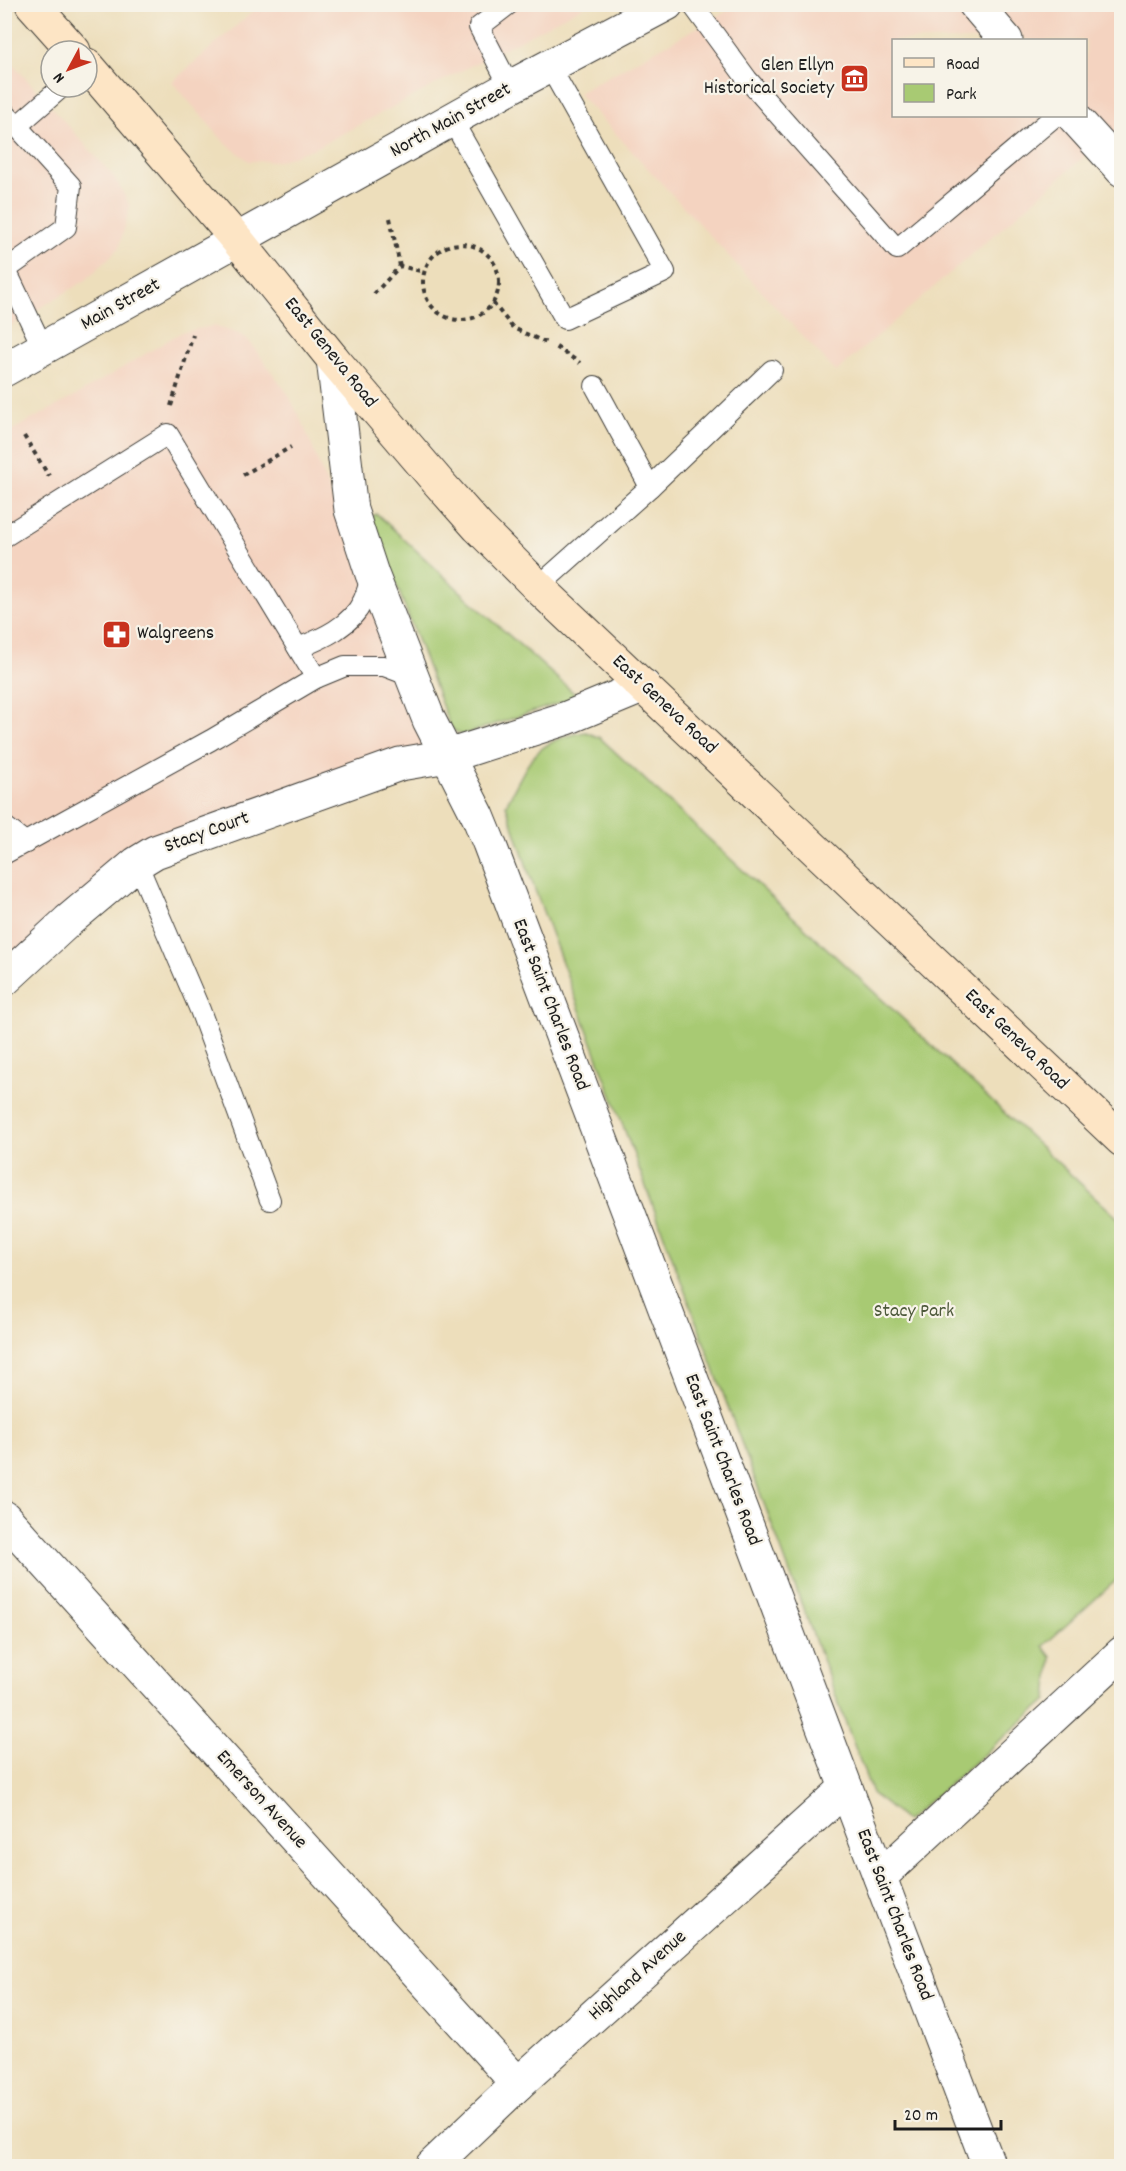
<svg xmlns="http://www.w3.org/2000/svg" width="1126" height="2171" viewBox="0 0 1126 2171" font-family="Dekko,sans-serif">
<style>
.built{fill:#f4d3c0}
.green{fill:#a8ca73;stroke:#627348;stroke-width:1.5}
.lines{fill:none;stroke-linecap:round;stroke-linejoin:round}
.service-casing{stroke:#3b3934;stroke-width:22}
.minor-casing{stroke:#3b3934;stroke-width:35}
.tertiary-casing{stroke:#3b3934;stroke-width:35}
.secondary-casing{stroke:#3b3934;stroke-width:35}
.path{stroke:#3b3934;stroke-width:4;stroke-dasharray:4.5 4.5;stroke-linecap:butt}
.service{stroke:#fff;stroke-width:20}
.minor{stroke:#fff;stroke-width:33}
.tertiary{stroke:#fff;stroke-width:33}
.secondary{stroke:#fde5c5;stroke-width:33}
.labels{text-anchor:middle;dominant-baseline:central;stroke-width:4.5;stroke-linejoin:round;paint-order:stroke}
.poi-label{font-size:20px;fill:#1c1c1c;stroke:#f7f3e8;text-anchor:end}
.street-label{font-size:20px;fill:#1c1c1c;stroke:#f7f3e8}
.park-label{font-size:20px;fill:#4d593a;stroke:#f7f3e8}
</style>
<rect width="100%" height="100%" fill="#f7f3e8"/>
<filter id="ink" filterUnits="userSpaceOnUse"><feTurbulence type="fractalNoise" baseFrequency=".0167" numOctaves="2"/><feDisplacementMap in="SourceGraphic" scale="12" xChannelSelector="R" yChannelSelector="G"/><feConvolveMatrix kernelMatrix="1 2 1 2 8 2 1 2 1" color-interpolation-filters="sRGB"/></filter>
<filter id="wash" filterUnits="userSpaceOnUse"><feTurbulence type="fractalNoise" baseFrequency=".008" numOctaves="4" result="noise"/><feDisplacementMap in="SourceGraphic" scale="24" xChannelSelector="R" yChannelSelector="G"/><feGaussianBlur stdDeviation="1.35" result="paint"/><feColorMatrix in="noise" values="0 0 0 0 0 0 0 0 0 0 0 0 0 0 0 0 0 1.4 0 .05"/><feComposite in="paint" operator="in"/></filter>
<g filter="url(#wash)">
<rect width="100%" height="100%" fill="#eddebb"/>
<g class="built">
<path d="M260 5H586L317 147 279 161H249L225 143 172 82Z"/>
<path d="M738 5H966L998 40H894V116H1064L1093 149 836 372 578 93Z"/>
<path d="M995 5H1121V148L1086 107V40H1026Z"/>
<path d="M4 54 115 178 130 206 119 248 86 280 5 329Z"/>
<path d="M214 326 239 334 249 341 288 394 304 426 433 756 145 856 5 978V434L77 395 182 332Z"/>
</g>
<g class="green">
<path d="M377 514 475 605 576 695 575 698 462 735 453 730 449 724 372 520 373 515Z"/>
<path d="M586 732 600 738 1121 1221V1576L1043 1646 1051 1657 1047 1700 906 1821 872 1793 531 879 506 805C529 762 533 740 586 732Z"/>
</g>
</g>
<g filter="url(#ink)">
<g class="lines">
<defs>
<g id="service">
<path d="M509 4 479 27 510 87"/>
<path d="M692 4 747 79 897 249 1055 116"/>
<path d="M4 112 71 186 66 227 4 271"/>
<path d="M452 120 565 319 665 272 550 67"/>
<path d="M17 126 62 87"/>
<path d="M6 270 43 348"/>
<path d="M595 386 650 487"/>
<path d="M4 537 168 434 316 678"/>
<path d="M538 587 650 487 772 370"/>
<path d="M298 648C322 639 351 626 363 601 367 593 369 583 372 574"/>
<path d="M4 826 26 843"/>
<path d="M4 854 211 740 316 678 345 666H384L413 677"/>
<path d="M137 863 200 1010 270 1200"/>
</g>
<g id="minor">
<path d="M975 4 1006 40"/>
<path d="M1073 116 1122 170"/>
<path d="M4 980 68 921 137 863 155 852 400 764 448 756"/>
<path d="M4 1517 518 2084"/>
<path d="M880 1877 1122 1653"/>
<path d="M432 2166 518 2084 846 1788"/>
</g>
<g id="tertiary">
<path d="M333 359 351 510 372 574 429 720 478 816 489 843 989 2166"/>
<path d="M4 370 510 87 667 4"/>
<path d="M448 756 567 718 644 686"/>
</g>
<g id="secondary">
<path d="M32 4 74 51"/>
<path d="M87 65 238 241 333 359 438 482 478 527 538 587 1122 1140"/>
</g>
</defs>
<use href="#service" class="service-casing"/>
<use href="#minor" class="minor-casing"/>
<use href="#tertiary" class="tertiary-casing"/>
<use href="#secondary" class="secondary-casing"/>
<g class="path">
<path d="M390 218 400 266"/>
<circle cx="461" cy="282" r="38"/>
<path d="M374 294 400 266 424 272"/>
<path d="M493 303 513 328 549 344"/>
<path d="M556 347 580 363"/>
<path d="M171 406 193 335"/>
<path d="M24 436 49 476"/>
<path d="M243 475 291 447"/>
</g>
<use href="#service" class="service"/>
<use href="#minor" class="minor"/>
<use href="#tertiary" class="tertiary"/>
<use href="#secondary" class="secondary"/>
</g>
</g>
<defs>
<symbol id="museum-square" viewBox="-11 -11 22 22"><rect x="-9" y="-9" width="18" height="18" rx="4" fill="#c8321e" stroke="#f7f3e8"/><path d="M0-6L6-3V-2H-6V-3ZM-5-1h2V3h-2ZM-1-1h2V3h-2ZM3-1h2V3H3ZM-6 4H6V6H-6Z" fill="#fff"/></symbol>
<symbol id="pharmacy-square" viewBox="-11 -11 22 22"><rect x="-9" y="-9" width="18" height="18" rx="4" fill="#c8321e" stroke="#f7f3e8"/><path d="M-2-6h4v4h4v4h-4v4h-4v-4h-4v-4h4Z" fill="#fff"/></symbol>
</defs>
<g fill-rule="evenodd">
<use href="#museum-square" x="838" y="62" width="33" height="33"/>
<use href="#pharmacy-square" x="100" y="618" width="33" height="33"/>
</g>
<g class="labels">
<g class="poi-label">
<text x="834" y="66">Glen Ellyn<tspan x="834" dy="23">Historical Society</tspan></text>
<text x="137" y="634" text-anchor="start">Walgreens</text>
</g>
<g class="street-label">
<text transform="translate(451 121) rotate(-29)">North Main Street</text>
<text transform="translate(121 305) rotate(-29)">Main Street</text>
<text transform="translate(330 353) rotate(51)">East Geneva Road</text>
<text transform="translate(664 705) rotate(43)">East Geneva Road</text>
<text transform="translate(207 833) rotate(-20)">Stacy Court</text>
<text transform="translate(550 1005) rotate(69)">East Saint Charles Road</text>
<text transform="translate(1016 1040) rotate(44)">East Geneva Road</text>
<text transform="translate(722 1460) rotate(69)">East Saint Charles Road</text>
<text transform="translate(261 1800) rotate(48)">Emerson Avenue</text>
<text transform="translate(894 1915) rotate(69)">East Saint Charles Road</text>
<text transform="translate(638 1976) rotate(-42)">Highland Avenue</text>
</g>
<g class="park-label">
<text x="914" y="1312">Stacy Park</text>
</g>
</g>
<rect width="1126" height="2171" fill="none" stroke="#f7f3e8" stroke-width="24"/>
<rect x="892" y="39" width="195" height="78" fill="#f7f3e8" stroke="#9f9d96" stroke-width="1.5"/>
<rect x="904" y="58" width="30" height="9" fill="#fde5c5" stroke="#9f9d96" stroke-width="1.5"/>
<text x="946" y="69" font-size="18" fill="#1c1c1c">Road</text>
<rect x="904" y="84" width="30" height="18" fill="#a8ca73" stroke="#9f9d96" stroke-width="1.5"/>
<text x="946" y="99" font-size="18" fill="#1c1c1c">Park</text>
<g transform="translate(69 69) rotate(229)"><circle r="28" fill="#f7f3e8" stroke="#9f9d96" stroke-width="1.5"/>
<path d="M0-4.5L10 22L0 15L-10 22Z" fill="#c8321e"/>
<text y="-9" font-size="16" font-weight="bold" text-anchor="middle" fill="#1c1c1c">N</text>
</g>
<path d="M895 2120v9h106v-9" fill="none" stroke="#1c1c1c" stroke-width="3"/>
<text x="904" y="2120" font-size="18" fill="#1c1c1c" stroke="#f7f3e8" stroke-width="4.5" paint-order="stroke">20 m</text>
</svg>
